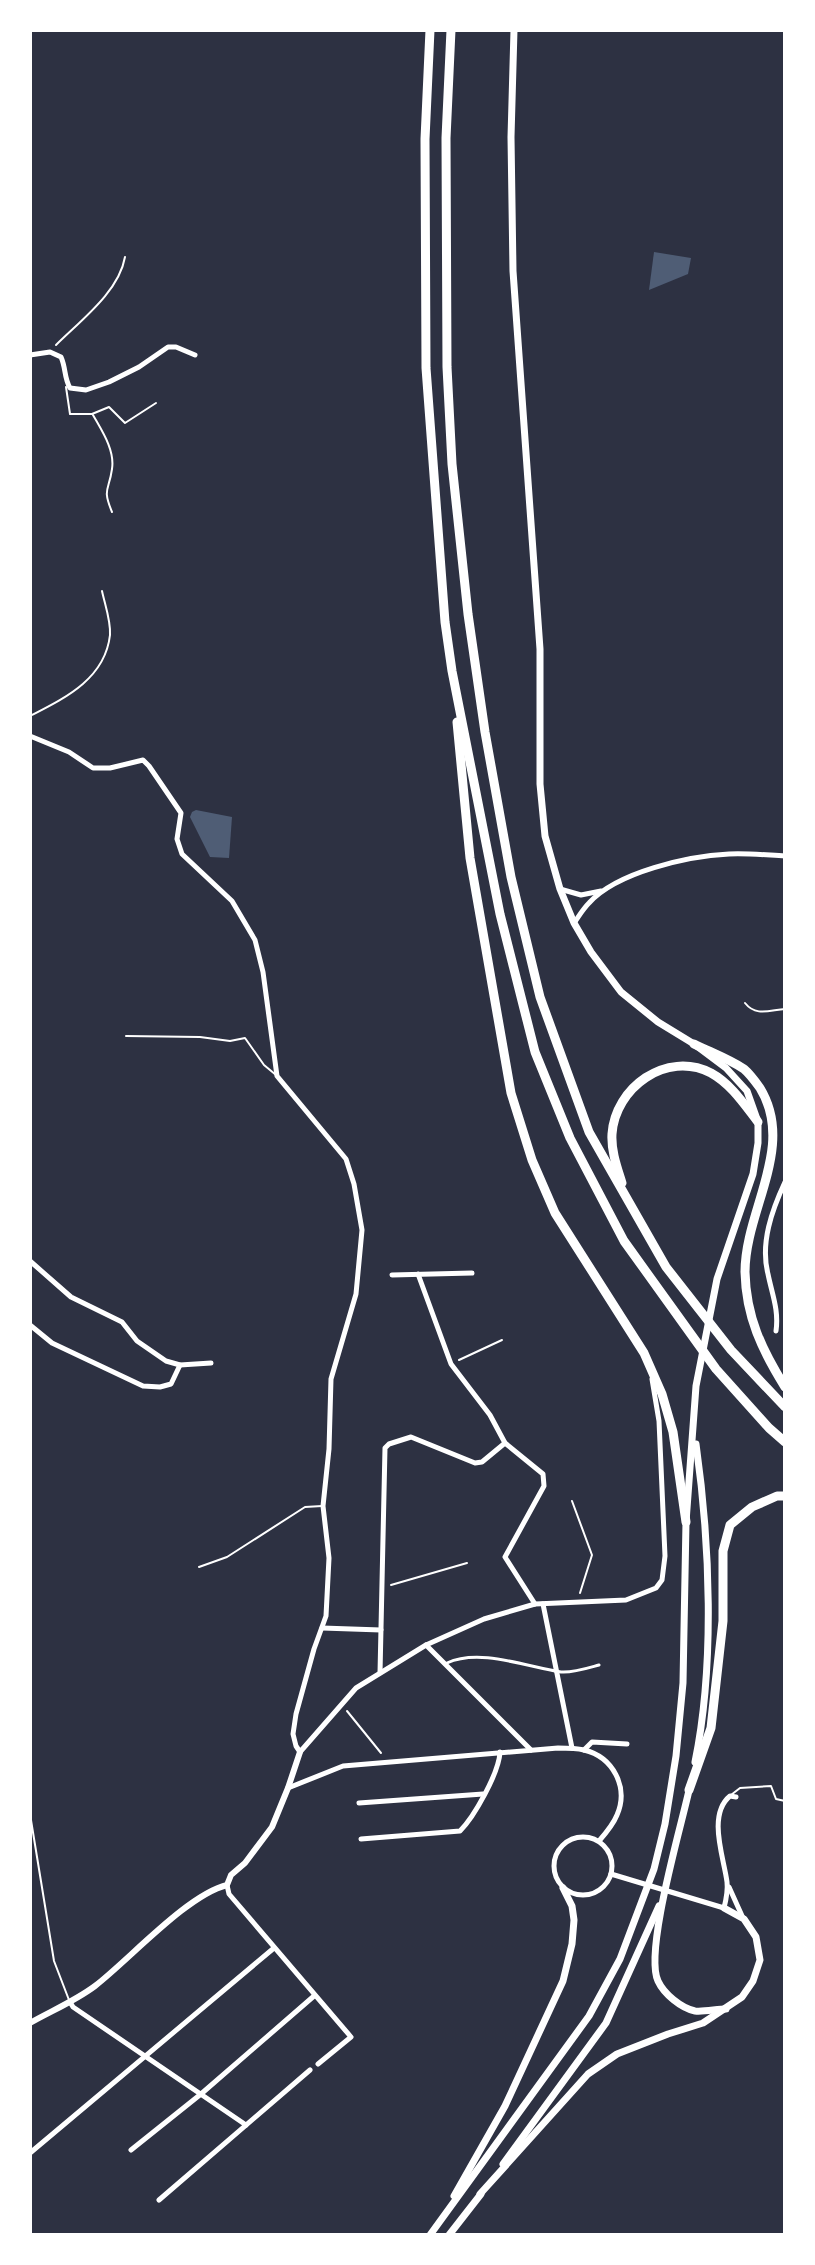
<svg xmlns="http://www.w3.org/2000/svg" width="815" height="2265" viewBox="0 0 815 2265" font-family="Signika,sans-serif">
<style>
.water{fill:#4f5d75}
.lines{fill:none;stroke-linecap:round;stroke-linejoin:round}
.path{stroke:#fff;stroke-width:2}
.service{stroke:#fff;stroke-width:2}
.pedestrian{stroke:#fff;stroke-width:3}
.minor{stroke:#fff;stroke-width:5}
.tertiary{stroke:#fff;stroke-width:6}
.primary{stroke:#fff;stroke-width:7}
.motorway{stroke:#fff;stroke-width:9}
</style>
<rect width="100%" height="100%" fill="#2d3142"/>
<g class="water">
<path d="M654 252 691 258 688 274 649 290Z"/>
<path d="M196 810 232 817 229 858 210 857 190 817 192 812Z"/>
</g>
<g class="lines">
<g class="path">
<path d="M56 345C80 321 119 292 125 257"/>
<path d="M459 1360 502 1340"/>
<path d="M572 1501 592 1555 580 1593"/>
<path d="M391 1585 467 1563"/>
<path d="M347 1711 381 1753"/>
</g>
<g class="service">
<path d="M66 387 70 414H92L109 407 125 423 156 403"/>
<path d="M93 415C102 431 115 450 112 469 109 491 102 488 112 512"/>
<path d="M30 716C65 698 105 679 110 635 111 621 105 605 102 591"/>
<path d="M745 1003C756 1017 770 1010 785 1009"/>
<path d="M126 1036 200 1037 230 1041 245 1038 264 1065 276 1075"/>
<path d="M199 1567 227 1557 305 1507 322 1506"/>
<path d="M731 1795 740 1788 771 1786 776 1799 785 1801"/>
<path d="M30 1814 54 1961 69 2000"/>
</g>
<path class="pedestrian" d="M447 1663C480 1648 527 1667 561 1672 573 1673 588 1668 599 1665"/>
<g class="minor">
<path d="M30 355 50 352 61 357C66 368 64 378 70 388L86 390 109 382 139 367 168 347H176L195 355"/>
<path d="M30 736 69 752 93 768H110L143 760 149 766 181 813 177 839 182 854 232 901 255 940 263 972 277 1076 346 1159 354 1184 362 1230 356 1294 331 1379 329 1449 323 1506 329 1558 326 1616 314 1649 296 1714 293 1734 296 1746 300 1752 356 1688 426 1645 484 1619 535 1604 626 1600 656 1588 662 1580 665 1556 659 1421 652 1379"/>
<path d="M560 889 581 895 601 891"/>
<path d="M574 923C579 916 583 909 589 903 617 872 688 856 729 854 747 853 766 855 785 856"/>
<path d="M30 1261 71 1297 122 1322 137 1341 166 1361 180 1365 211 1363"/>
<path d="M418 1274 451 1364 490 1415 505 1443 543 1474 544 1486 505 1557 535 1604"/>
<path d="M392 1275 472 1273"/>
<path d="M30 1325 52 1343 143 1386 160 1387 171 1384 180 1365"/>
<path d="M776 1331C779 1310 772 1294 768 1274 760 1243 772 1210 785 1182"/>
<path d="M543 1604 572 1748"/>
<path d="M322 1628 381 1630"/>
<path d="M426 1645 531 1750"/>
<path d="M380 1673 385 1448 389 1444 411 1437 475 1463 482 1462 505 1443"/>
<path d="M584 1750 592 1742 627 1744"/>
<path d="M288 1788 343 1766 558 1748C567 1748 576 1748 584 1750 613 1757 629 1787 617 1815 613 1825 606 1833 599 1841"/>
<path d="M359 1803 483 1794"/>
<circle cx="583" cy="1866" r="29"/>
<path d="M361 1839 460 1831C474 1817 499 1773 500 1752"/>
<path d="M611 1874 724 1908C726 1900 728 1890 727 1882 724 1858 707 1815 730 1796L736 1797"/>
<path d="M227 1885 229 1894 351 2037 318 2064"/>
<path d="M729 1887 743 1918"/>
<path d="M70 2002 73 2007 246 2125"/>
<path d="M131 2150 201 2094 314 1996"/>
<path d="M30 2153 274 1948"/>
<path d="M159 2200 310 2070"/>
</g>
<path class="tertiary" d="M30 2023C51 2011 75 2001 95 1986 130 1959 187 1895 227 1885L231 1875 245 1863 272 1827 288 1788 300 1752"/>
<g class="primary">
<path d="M695 1762C715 1664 710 1543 696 1444"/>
<path d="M690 1786C682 1824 644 1951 658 1981 664 1994 681 2008 695 2011 704 2012 717 2009 726 2009"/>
<path d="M503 2164 606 2023 659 1906"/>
<path d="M480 2194 588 2074 617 2054 668 2034 703 2023 742 1997 753 1981 760 1960 756 1937 744 1919 724 1908"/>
<path d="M454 2196 505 2106 563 1981 572 1944 574 1920 572 1906 563 1888"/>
<path d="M430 2235 589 2016 620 1959 654 1869 665 1824 676 1756 683 1683 686 1522 696 1386 717 1279 753 1174 758 1143V1122L747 1091 726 1068 694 1044 658 1022 621 992 591 952 574 923 560 889 545 836 540 784V649L513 271 511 137 514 30"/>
<path d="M449 2235 481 2194"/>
</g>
<g class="motorway">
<path d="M430 30 425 139 426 368 445 622 452 671 500 914 535 1052 570 1138 624 1241 716 1369 769 1428 785 1442"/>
<path d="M451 30 446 138 447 367 452 464 468 614 485 732 511 877 540 997 589 1132 666 1267 731 1350 785 1407"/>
<path d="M457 722 470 858 511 1093 532 1160 555 1213 644 1353 662 1394 673 1432 686 1522"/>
<path d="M694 1044C710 1052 729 1059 744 1069 750 1074 755 1081 760 1088 796 1147 745 1210 745 1272 746 1317 762 1350 785 1387"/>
<path d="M622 1183C617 1167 611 1151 612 1134 615 1088 666 1050 711 1073 731 1084 744 1104 758 1122"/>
<path d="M689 1790 711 1728 723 1621V1551L730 1525 752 1507 777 1496H785"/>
</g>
</g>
<rect width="815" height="2265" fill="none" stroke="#ffffff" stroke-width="64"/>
</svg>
